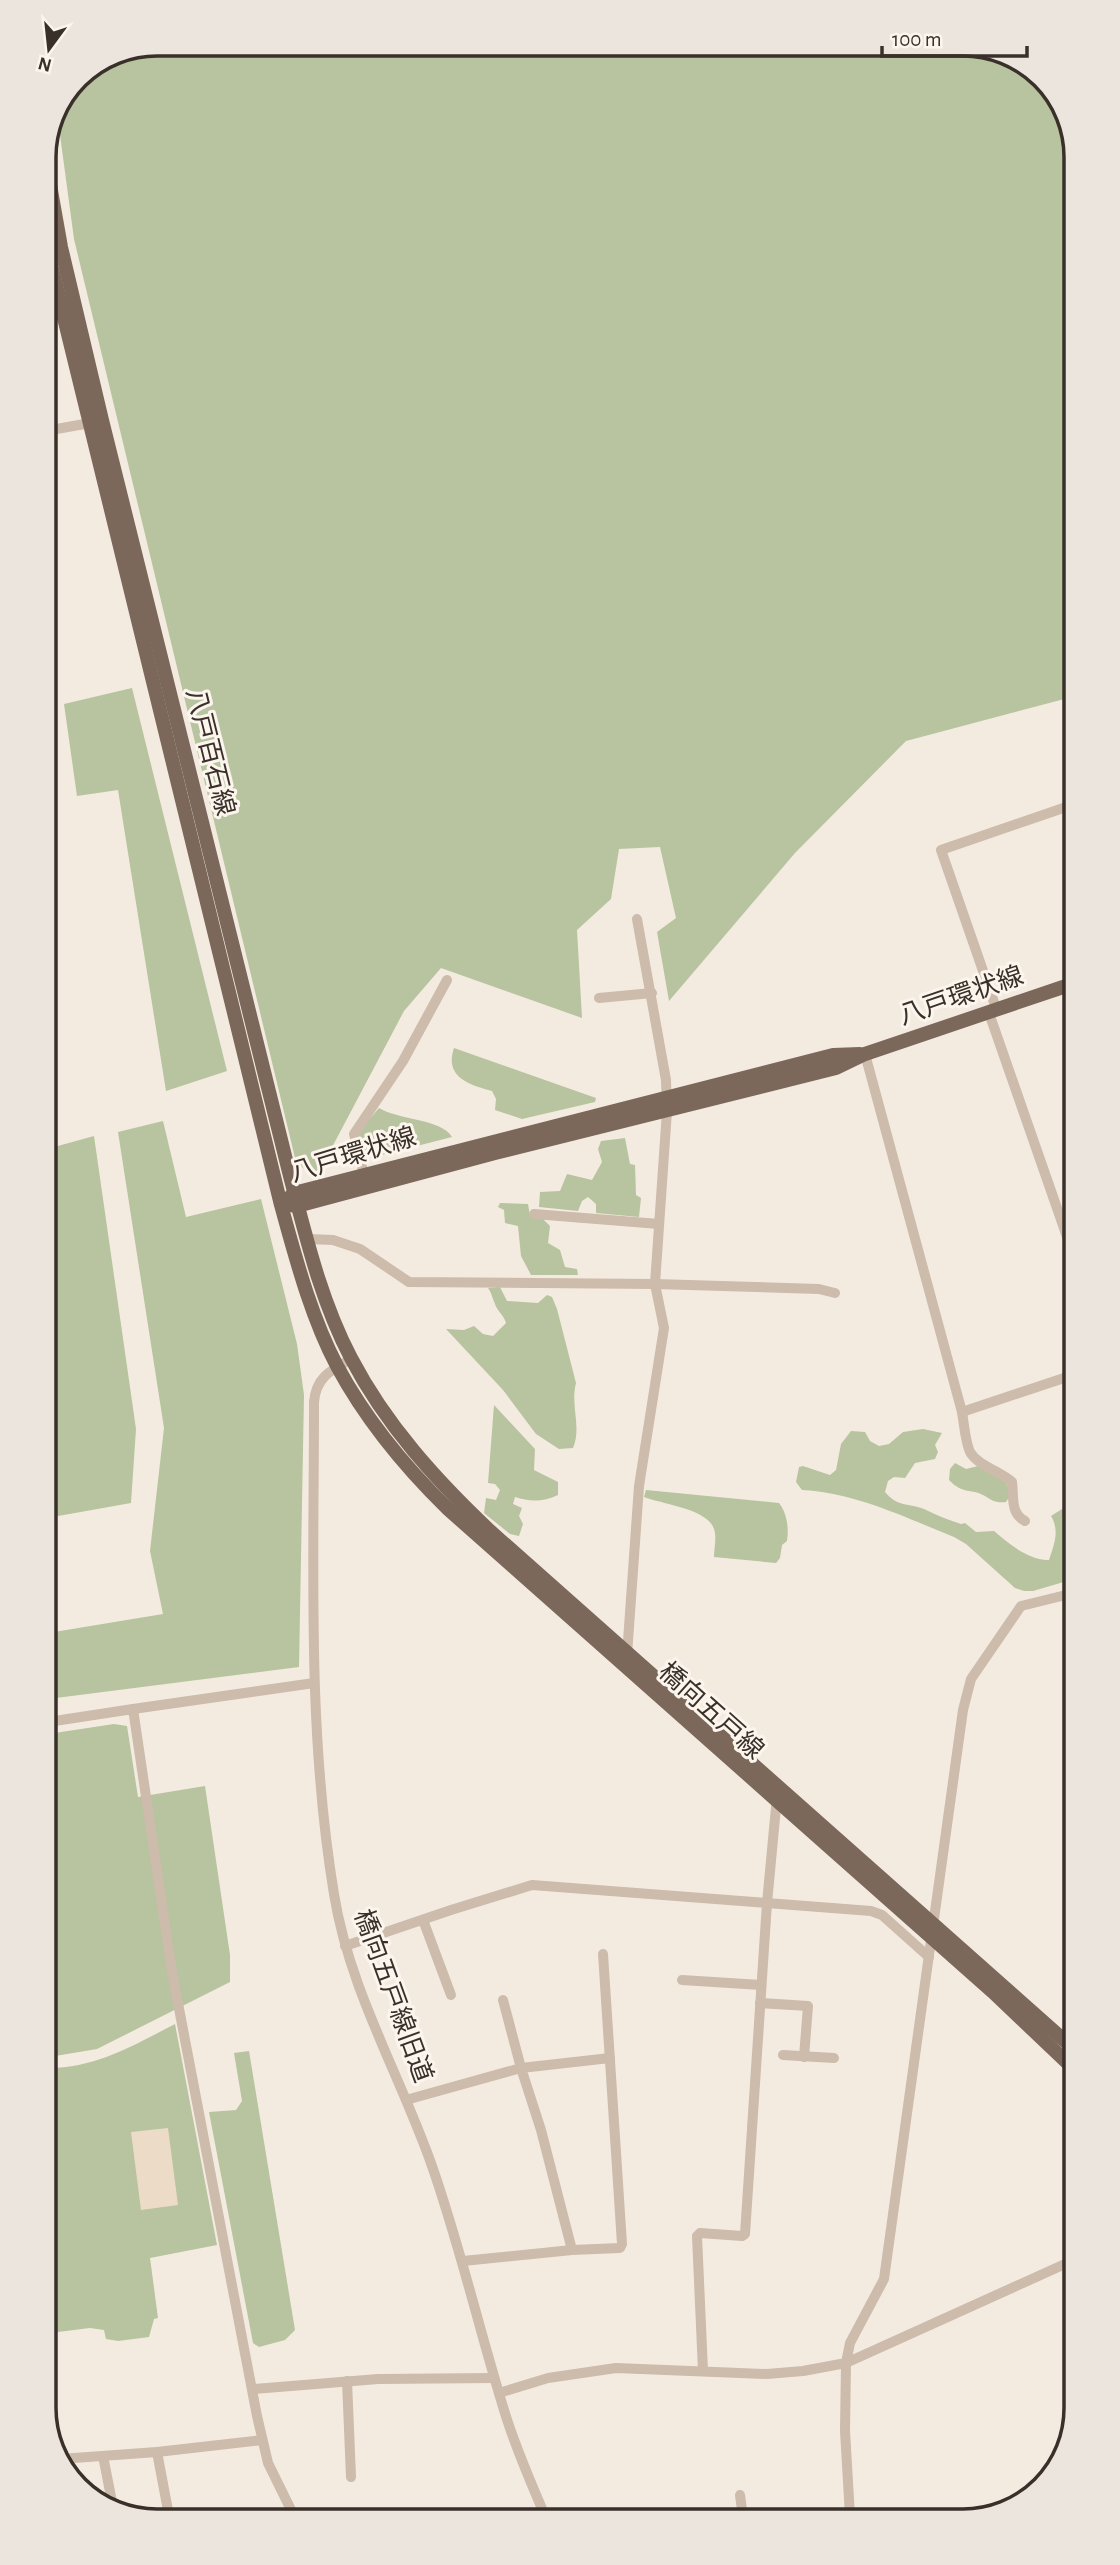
<svg xmlns="http://www.w3.org/2000/svg" width="1120" height="2565" viewBox="0 0 1120 2565" font-family="'Alegreya Sans','Noto Sans JP',sans-serif">
<style>
.green{fill:#b7c49f}
.plaza{fill:#ecdcc7}
.lines{fill:none;stroke-linecap:round;stroke-linejoin:round}
.minor{stroke:#cdbbab;stroke-width:10}
.major{stroke:#7c675b;stroke-width:14}
.labels{text-anchor:middle;dominant-baseline:central;stroke-width:6;stroke-linejoin:round;paint-order:stroke}
.street-label{font-size:26px;fill:#3a302a;stroke:#fbf5ed}
.rim{fill:none;stroke:#3a302a;stroke-width:3.5}
</style>
<rect width="100%" height="100%" fill="#f4ebe0"/>
<g class="green">
<path d="M157 44H971L1032 67 1070 120 1072 697 906 741 795 853 669 1001 657 932 676 918 660 847 619 849 611 899 577 930 582 1018 441 968 404 1011 320 1170 309 1173 296 1162 74 239 58 120 77 77Z"/>
<path d="M132 688 227 1071 166 1091 118 790 77 796 64 704Z"/>
<path d="M454 1048 596 1098 595 1102 522 1119 495 1110 496 1099 492 1091C469 1085 444 1077 454 1048Z"/>
<path d="M379 1108C398 1120 442 1119 452 1137L366 1159 357 1134Z"/>
<path d="M163 1121 186 1217 261 1199 297 1344 304 1395 299 1667 48 1699V1633L163 1614 150 1551 164 1428 118 1132Z"/>
<path d="M94 1136 136 1429 131 1503 47 1518V1149Z"/>
<path d="M625 1138 630 1164 635 1165 636 1195 641 1198 639 1217 596 1213V1204L588 1197 582 1201 578 1211 539 1207 540 1192 560 1191 567 1174 592 1180 602 1162 598 1149 601 1141Z"/>
<path d="M500 1203 528 1204 530 1216 542 1218 550 1226 548 1243 560 1250 565 1267 577 1269 578 1275H531L521 1256 518 1226 505 1223 504 1210 498 1207Z"/>
<path d="M500 1287 507 1301 538 1303 547 1295 552 1297 557 1309 576 1383C570 1406 582 1426 573 1448L559 1449 536 1434 503 1390 446 1329 464 1330 474 1326 483 1334 493 1336 506 1323C504 1315 497 1311 495 1304 492 1297 492 1294 488 1288Z"/>
<path d="M494 1405 535 1449 534 1470 558 1482V1495C543 1502 530 1502 515 1497L513 1504 522 1508 519 1516 523 1524 519 1536 510 1534 484 1513 486 1498 496 1500 500 1490 495 1484 488 1483Z"/>
<path d="M923 1429 942 1433 935 1445 938 1452 935 1459 915 1463 905 1478 894 1477 888 1481 885 1492C897 1507 909 1503 924 1509 936 1515 948 1520 961 1524L965 1523 976 1532 994 1531C1008 1543 1029 1561 1049 1560 1054 1545 1060 1531 1051 1516L1062 1509 1074 1512V1579L1033 1591H1024L1015 1588 966 1544 954 1537C904 1517 856 1493 802 1490L796 1482 799 1467 803 1466 830 1475 836 1470 841 1444 851 1431 865 1432 870 1441 879 1446 889 1444 903 1432Z"/>
<path d="M955 1463 966 1469 978 1466C992 1474 1020 1483 1006 1502 995 1503 993 1501 985 1496 972 1488 963 1495 949 1480L950 1469Z"/>
<path d="M646 1490 779 1503C787 1513 789 1528 787 1541L782 1545 780 1558 776 1563 714 1557C714 1549 717 1537 714 1529 708 1509 662 1504 644 1497Z"/>
<path d="M114 1724 127 1726 138 1797 205 1786 230 1955V1982L97 2049 49 2057 48 1734Z"/>
<path d="M175 2024 217 2245 150 2258 158 2318 154 2319 149 2337 118 2341 106 2339 104 2330 90 2328 50 2333 49 2068C96 2068 134 2045 175 2024Z"/>
<path d="M249 2051 295 2330 285 2340 259 2347 253 2343 209 2112 236 2110 242 2101 234 2053Z"/>
</g>
<path class="plaza" d="M168 2128 178 2205 141 2210 131 2132Z"/>
<g class="lines">
<g class="minor">
<path d="M45 431 96 422"/>
<path d="M599 998 652 993"/>
<path d="M997 1011 941 850 1072 805"/>
<path d="M989 1013 1073 1254"/>
<path d="M865 1054 962 1412 1073 1375"/>
<path d="M364 1175 354 1134 403 1061 447 980"/>
<path d="M534 1214 659 1224"/>
<path d="M308 1239 333 1240 360 1249 409 1282 655 1284 819 1289 835 1293"/>
<path d="M351 1359C331 1370 316 1377 314 1402 314 1566 307 1731 334 1894 349 1989 400 2075 432 2166 460 2246 479 2329 504 2410 515 2447 531 2483 546 2518"/>
<path d="M962 1412C964 1423 965 1441 970 1452 978 1466 1000 1471 1012 1482 1014 1497 1010 1513 1025 1521"/>
<path d="M627 1655 639 1486 664 1328 655 1284 667 1111 666 1080 637 919"/>
<path d="M133 1709 314 1683"/>
<path d="M48 1722 133 1709 172 1972 257 2416 268 2463 296 2520"/>
<path d="M777 1797 767 1903 871 1911 882 1915 929 1957"/>
<path d="M423 1920 451 1995"/>
<path d="M345 1946 451 1910 532 1885 767 1903 745 2234 742 2236 700 2233 697 2236 703 2371"/>
<path d="M682 1980 761 1985"/>
<path d="M760 2003 808 2006 804 2057"/>
<path d="M783 2055 834 2058"/>
<path d="M406 2100 521 2068 503 2000"/>
<path d="M572 2250 541 2130 521 2068 610 2058"/>
<path d="M463 2261 572 2250 620 2248 622 2244 603 1954"/>
<path d="M1071 2261 1076 2209"/>
<path d="M347 2381 351 2477"/>
<path d="M253 2389 378 2379 494 2378"/>
<path d="M499 2393 548 2378 616 2368 767 2374 803 2371 846 2363 850 2343 884 2279 963 1710 971 1679 1021 1606 1074 1593"/>
<path d="M157 2452 170 2521"/>
<path d="M103 2456 113 2507"/>
<path d="M60 2459 157 2452 262 2440"/>
<path d="M740 2495 743 2517"/>
<path d="M850 2516 845 2431 846 2363 1076 2259"/>
</g>
<g class="major">
<path d="M44 151 61 247 102 420 290 1176C306 1237 321 1301 351 1358 386 1425 436 1480 490 1531L1075 2050"/>
<path d="M44 236 281 1205C296 1259 311 1317 337 1366 365 1418 406 1468 448 1509L993 1992 1075 2070"/>
<path d="M288 1199 294 1193 833 1055 860 1054"/>
<path d="M290 1205 297 1206 495 1153 836 1068 865 1054 1072 984"/>
</g>
</g>
<g class="labels">
<g class="street-label">
<text transform="translate(210 752) rotate(76)">八戸百石線</text>
<text transform="translate(961 996) rotate(-19)">八戸環状線</text>
<text transform="translate(353 1155) rotate(-17)">八戸環状線</text>
<text transform="translate(711 1711) rotate(42)">橋向五戸線</text>
<text transform="translate(393 1996) rotate(70)">橋向五戸線旧道</text>
</g>
</g>
<path d="M0 0H1120V2565H0ZM157 56H963A101 101 0 0 1 1064 157V2408A101 101 0 0 1 963 2509H157A101 101 0 0 1 56 2408V157A101 101 0 0 1 157 56Z" fill="#ece5dd" fill-rule="evenodd"/>
<path class="rim" d="M157 56H963A101 101 0 0 1 1064 157V2408A101 101 0 0 1 963 2509H157A101 101 0 0 1 56 2408V157A101 101 0 0 1 157 56Z"/>
<g transform="translate(49 49) rotate(195)" stroke="#fbf5ed" stroke-width="5" paint-order="stroke">
<path d="M0-5L12 26L0 18L-12 26Z" fill="#3a302a"/>
<text y="-10" font-size="19" font-weight="bold" text-anchor="middle" fill="#3a302a">N</text>
</g>
<path d="M882 46v10h145v-10" fill="none" stroke="#3a302a" stroke-width="3.5"/>
<text x="892" y="46" font-size="21" fill="#3a302a" stroke="#fbf5ed" stroke-width="5" paint-order="stroke">100 m</text>
</svg>
